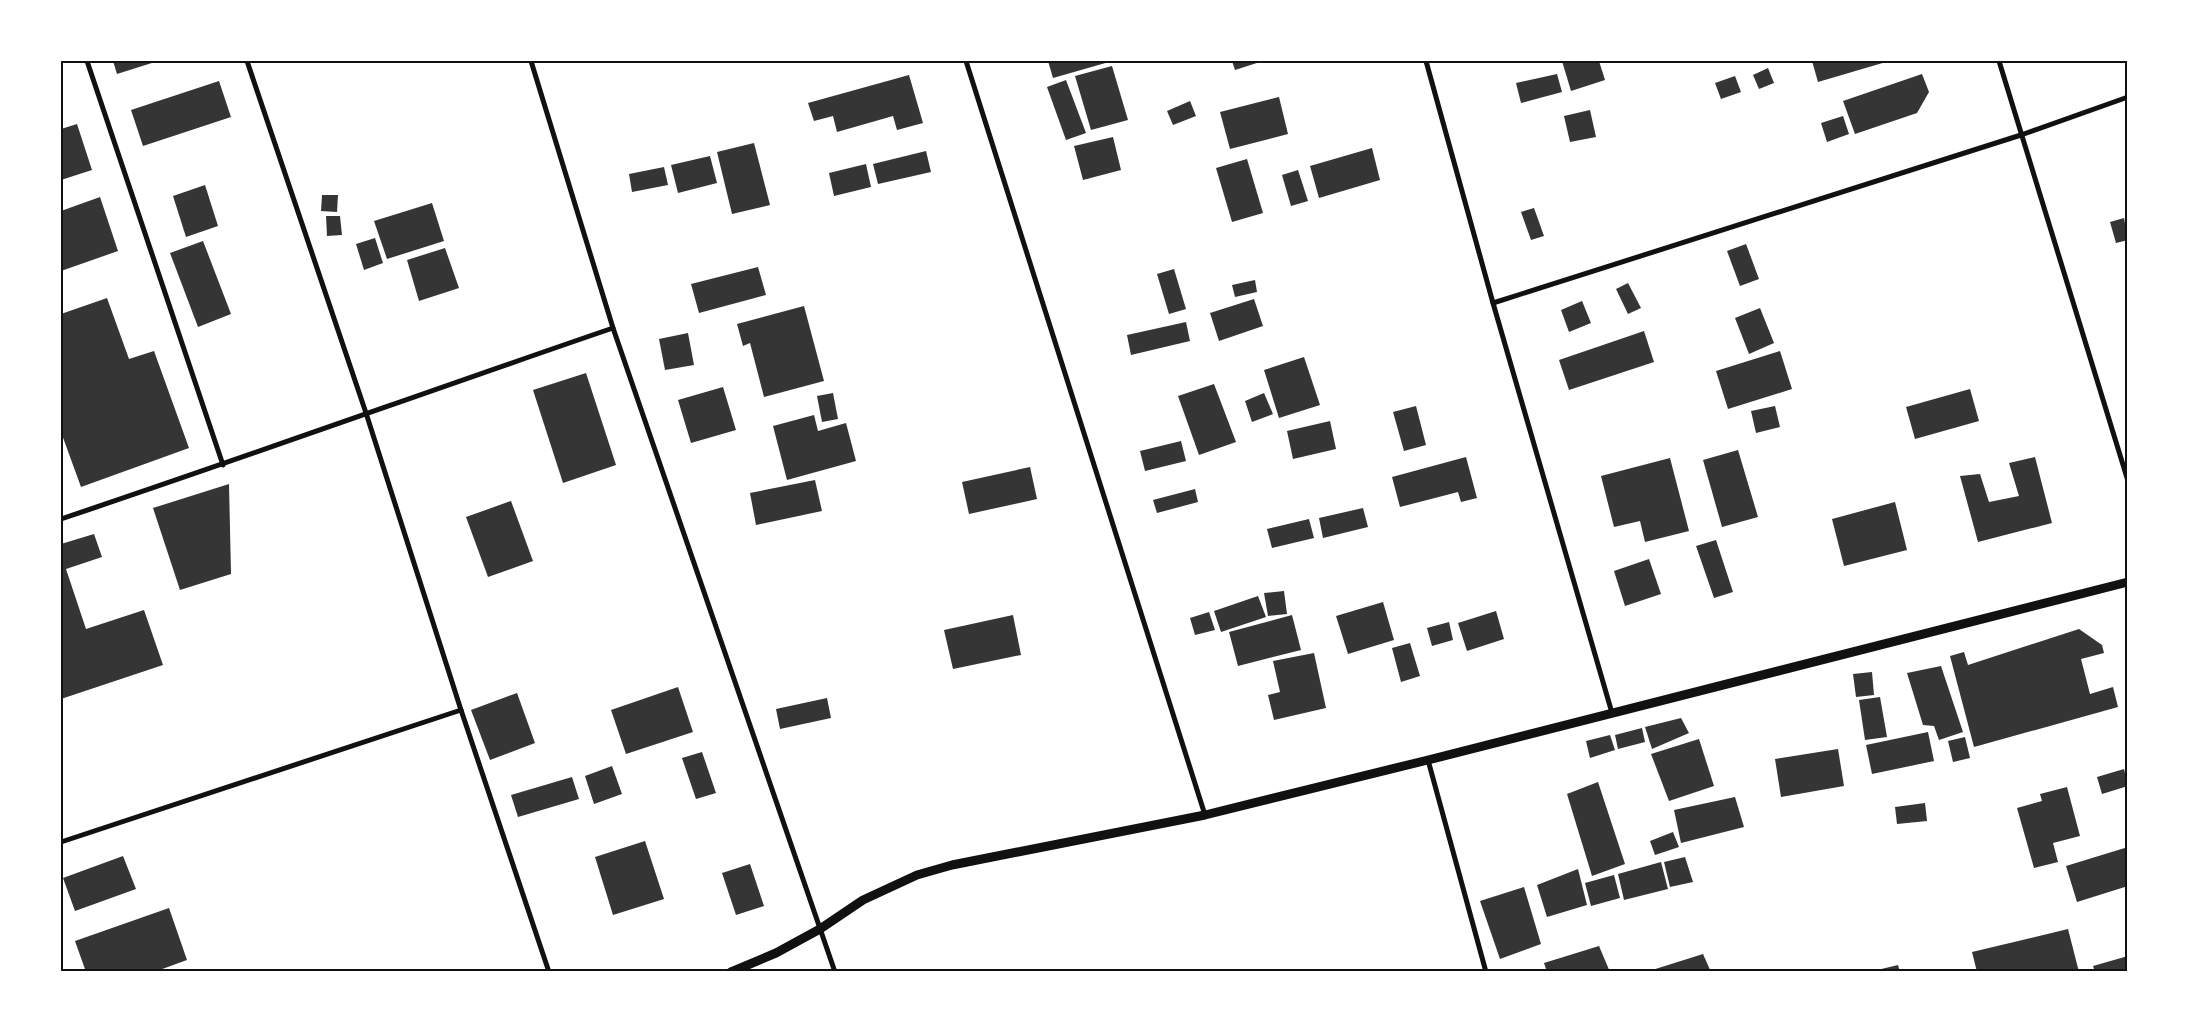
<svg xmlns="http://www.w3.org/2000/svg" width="2189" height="1033" viewBox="0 0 2189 1033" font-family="'Nunito Sans',sans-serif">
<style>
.building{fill:#353535}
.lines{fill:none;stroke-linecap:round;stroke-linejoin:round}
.minor{stroke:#111;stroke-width:5}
.tertiary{stroke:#111;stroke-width:9}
.neatline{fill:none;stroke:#111;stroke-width:2}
</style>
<rect width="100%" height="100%" fill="#fff"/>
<g class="building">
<path d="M113 61H155V62L117 74Z"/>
<path d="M1048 61H1109V62L1053 78Z"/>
<path d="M1232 61H1260V62L1235 70Z"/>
<path d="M1562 61H1599L1605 80 1571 91Z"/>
<path d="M1812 61H1886V62L1818 82Z"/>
<path d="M1112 66 1128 120 1091 130 1075 76Z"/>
<path d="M1768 68 1774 83 1759 89 1753 75Z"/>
<path d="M1557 74 1562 92 1521 103 1516 83Z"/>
<path d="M1922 74 1929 92 1917 113 1855 134 1843 101Z"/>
<path d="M909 75 923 123 897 130 893 116 837 132 833 116 814 121 808 103Z"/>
<path d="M1735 76 1741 92 1721 99 1715 83Z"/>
<path d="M1066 80 1086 133 1066 140 1047 87Z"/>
<path d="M219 81 231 117 143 146 131 110Z"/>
<path d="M1279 97 1288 134 1230 149 1220 112Z"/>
<path d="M1190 101 1196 116 1173 125 1167 111Z"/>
<path d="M1590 110 1596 137 1570 142 1564 116Z"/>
<path d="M1843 116 1849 134 1827 142 1821 123Z"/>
<path d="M77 124 92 170 61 180V129Z"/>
<path d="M1113 137 1121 170 1083 180 1074 146Z"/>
<path d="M754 143 770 205 732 214 717 152Z"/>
<path d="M1372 148 1380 180 1319 198 1310 166Z"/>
<path d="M926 151 931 172 878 184 873 164Z"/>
<path d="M710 156 717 183 678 193 671 165Z"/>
<path d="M1247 159 1263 213 1232 222 1216 168Z"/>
<path d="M866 164 871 187 834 196 829 173Z"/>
<path d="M664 167 668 185 632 192 629 174Z"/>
<path d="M1298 170 1308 201 1291 206 1282 175Z"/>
<path d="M205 185 218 226 186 237 173 196Z"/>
<path d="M322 195H338L337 212 321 211Z"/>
<path d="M100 197 118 251 61 271V211Z"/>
<path d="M432 203 444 241 387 259 374 221Z"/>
<path d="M1534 208 1544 236 1531 240 1521 212Z"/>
<path d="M326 216H340L342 235 327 236Z"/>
<path d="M2124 218 2128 240 2116 243 2110 222Z"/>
<path d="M375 238 383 263 364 270 356 244Z"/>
<path d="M203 241 231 314 198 327 170 253Z"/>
<path d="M1746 244 1759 279 1740 286 1727 251Z"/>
<path d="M445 248 459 288 419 301 407 260Z"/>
<path d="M758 267 766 295 699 313 691 284Z"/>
<path d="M1174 269 1186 309 1169 314 1157 274Z"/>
<path d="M1255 280 1257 292 1235 297 1232 285Z"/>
<path d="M1628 283 1641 308 1628 314 1616 289Z"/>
<path d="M107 298 129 359 154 351 189 448 81 487 61 432V314Z"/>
<path d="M1254 299 1263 326 1219 341 1210 313Z"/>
<path d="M1582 301 1591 323 1569 332 1561 310Z"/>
<path d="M804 306 824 381 764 397 750 343 743 346 737 324Z"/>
<path d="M1760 308 1774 343 1749 354 1735 318Z"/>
<path d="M1186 322 1190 341 1131 355 1127 335Z"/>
<path d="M1644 331 1654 362 1569 390 1559 360Z"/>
<path d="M688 333 694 365 665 370 659 339Z"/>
<path d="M1780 351 1792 389 1728 409 1716 371Z"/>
<path d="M1304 357 1320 405 1279 418 1264 370Z"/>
<path d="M586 373 616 465 563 483 533 390Z"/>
<path d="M1214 384 1236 442 1199 455 1178 396Z"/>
<path d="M723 387 736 430 691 443 678 400Z"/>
<path d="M1970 389 1979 421 1915 439 1906 407Z"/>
<path d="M833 393 838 419 822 422 817 396Z"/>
<path d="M1264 393 1273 414 1252 422 1245 401Z"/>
<path d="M1416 406 1426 445 1404 451 1393 412Z"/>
<path d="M1775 406 1780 427 1756 433 1751 411Z"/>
<path d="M814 415 818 431 846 423 856 461 787 480 773 426Z"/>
<path d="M1330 421 1336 449 1293 459 1287 431Z"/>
<path d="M1181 441 1186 461 1145 471 1140 451Z"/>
<path d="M1738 450 1758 517 1722 527 1703 460Z"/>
<path d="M1466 457 1477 498 1461 502 1458 492 1400 507 1392 477Z"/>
<path d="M2035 457 2052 523 1978 542 1960 476 1980 474 1989 502 2019 496 2009 463Z"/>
<path d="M1670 458 1689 531 1645 542 1640 521 1614 527 1601 476Z"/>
<path d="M1030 467 1037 499 969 514 962 482Z"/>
<path d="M815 480 822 511 756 525 750 493Z"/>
<path d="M229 484 231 574 180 590 153 508Z"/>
<path d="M1195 489 1198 502 1157 513 1153 500Z"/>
<path d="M511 501 533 561 488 577 466 517Z"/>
<path d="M1895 502 1907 550 1844 566 1832 519Z"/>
<path d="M1363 508 1368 527 1323 538 1319 518Z"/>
<path d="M1309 519 1314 538 1272 548 1267 529Z"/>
<path d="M94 534 102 557 66 569 86 629 144 610 163 665 61 699V544Z"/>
<path d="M1716 540 1733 592 1714 598 1696 546Z"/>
<path d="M1649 559 1661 594 1625 606 1614 571Z"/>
<path d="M1284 591 1287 614 1268 616 1264 593Z"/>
<path d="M1258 596 1266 617 1221 632 1214 611Z"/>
<path d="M1383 602 1394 640 1348 654 1336 616Z"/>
<path d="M1496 611 1504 639 1467 651 1458 623Z"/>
<path d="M1209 612 1215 630 1195 635 1190 618Z"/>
<path d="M1013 615 1021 655 953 669 944 630Z"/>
<path d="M1292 615 1301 650 1238 666 1229 632Z"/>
<path d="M1449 622 1453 640 1432 646 1427 628Z"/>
<path d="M2079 629 2102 645 2104 653 2081 659 2090 694 2113 687 2118 707 1974 747 1950 656 1964 652 1968 665Z"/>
<path d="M1410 643 1420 676 1401 682 1392 648Z"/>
<path d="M1314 653 1326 708 1274 720 1268 695 1280 692 1273 661Z"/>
<path d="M1941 666 1963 732 1939 740 1934 726 1923 725 1907 673Z"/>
<path d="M1872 672 1874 695 1856 697 1853 674Z"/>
<path d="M678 687 693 732 626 754 611 710Z"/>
<path d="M517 693 535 743 490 760 471 710Z"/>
<path d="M1880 697 1887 737 1865 740 1859 700Z"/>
<path d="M827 698 831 718 780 729 776 709Z"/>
<path d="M1681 718 1689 733 1652 749 1645 727Z"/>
<path d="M1642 728 1645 742 1618 749 1615 735Z"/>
<path d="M1928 732 1934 761 1872 774 1866 745Z"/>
<path d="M1610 735 1615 750 1590 758 1586 741Z"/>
<path d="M1965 737 1970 758 1953 762 1948 741Z"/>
<path d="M1699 739 1714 786 1669 801 1651 754Z"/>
<path d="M1838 749 1844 786 1781 797 1775 759Z"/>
<path d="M702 752 716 793 696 799 682 758Z"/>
<path d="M612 766 622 794 594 804 585 776Z"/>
<path d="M2124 769 2128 786 2102 794 2097 777Z"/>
<path d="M572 777 579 799 518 817 511 795Z"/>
<path d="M1598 782 1625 864 1592 876 1567 794Z"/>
<path d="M2067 787 2080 836 2053 843 2058 862 2034 868 2017 808 2042 801 2040 794Z"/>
<path d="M1735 797 1744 827 1681 843 1674 810Z"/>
<path d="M1925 803 1927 821 1897 824 1895 807Z"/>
<path d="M1673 832 1679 847 1655 855 1650 841Z"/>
<path d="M645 841 664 899 613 915 595 857Z"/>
<path d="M2128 847V886L2077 902 2066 866Z"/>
<path d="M123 856 136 889 75 911 63 878Z"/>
<path d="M1685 857 1693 882 1670 887 1664 862Z"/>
<path d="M1661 862 1668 889 1624 900 1618 874Z"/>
<path d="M750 864 764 906 736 915 722 873Z"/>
<path d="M1578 869 1587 905 1547 917 1537 885Z"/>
<path d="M1614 875 1620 898 1591 906 1585 883Z"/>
<path d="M1524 887 1541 944 1500 959 1480 901Z"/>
<path d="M169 908 187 960 154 972H86L75 941Z"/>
<path d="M2068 929 2079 972H1977L1972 952Z"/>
<path d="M1599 946 1610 972H1547L1544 963Z"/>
<path d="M1703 954 1711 972H1649V971Z"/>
<path d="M2128 956V972H2095L2093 966Z"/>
<path d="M1898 965 1900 972H1874L1873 971Z"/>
</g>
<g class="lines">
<g class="minor">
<path d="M87 61 223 465"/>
<path d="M247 61 366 413 461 710 549 972"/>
<path d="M531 61 613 328 835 972"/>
<path d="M966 61 1205 815"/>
<path d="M1426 61 1493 303 1612 713"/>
<path d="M1999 61 2128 481"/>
<path d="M1493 303 2021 135 2128 97"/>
<path d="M61 519C246 457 429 391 613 328"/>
<path d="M1428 760 1486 972"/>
<path d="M61 842 461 710"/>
</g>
<path class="tertiary" d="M731 972 776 953 820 929 863 900 917 875 952 865 1205 815 1428 760 2128 582"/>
</g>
<rect width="2189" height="1033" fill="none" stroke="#ffffff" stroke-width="125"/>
<rect x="62" y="62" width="2064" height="908" class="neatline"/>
</svg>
